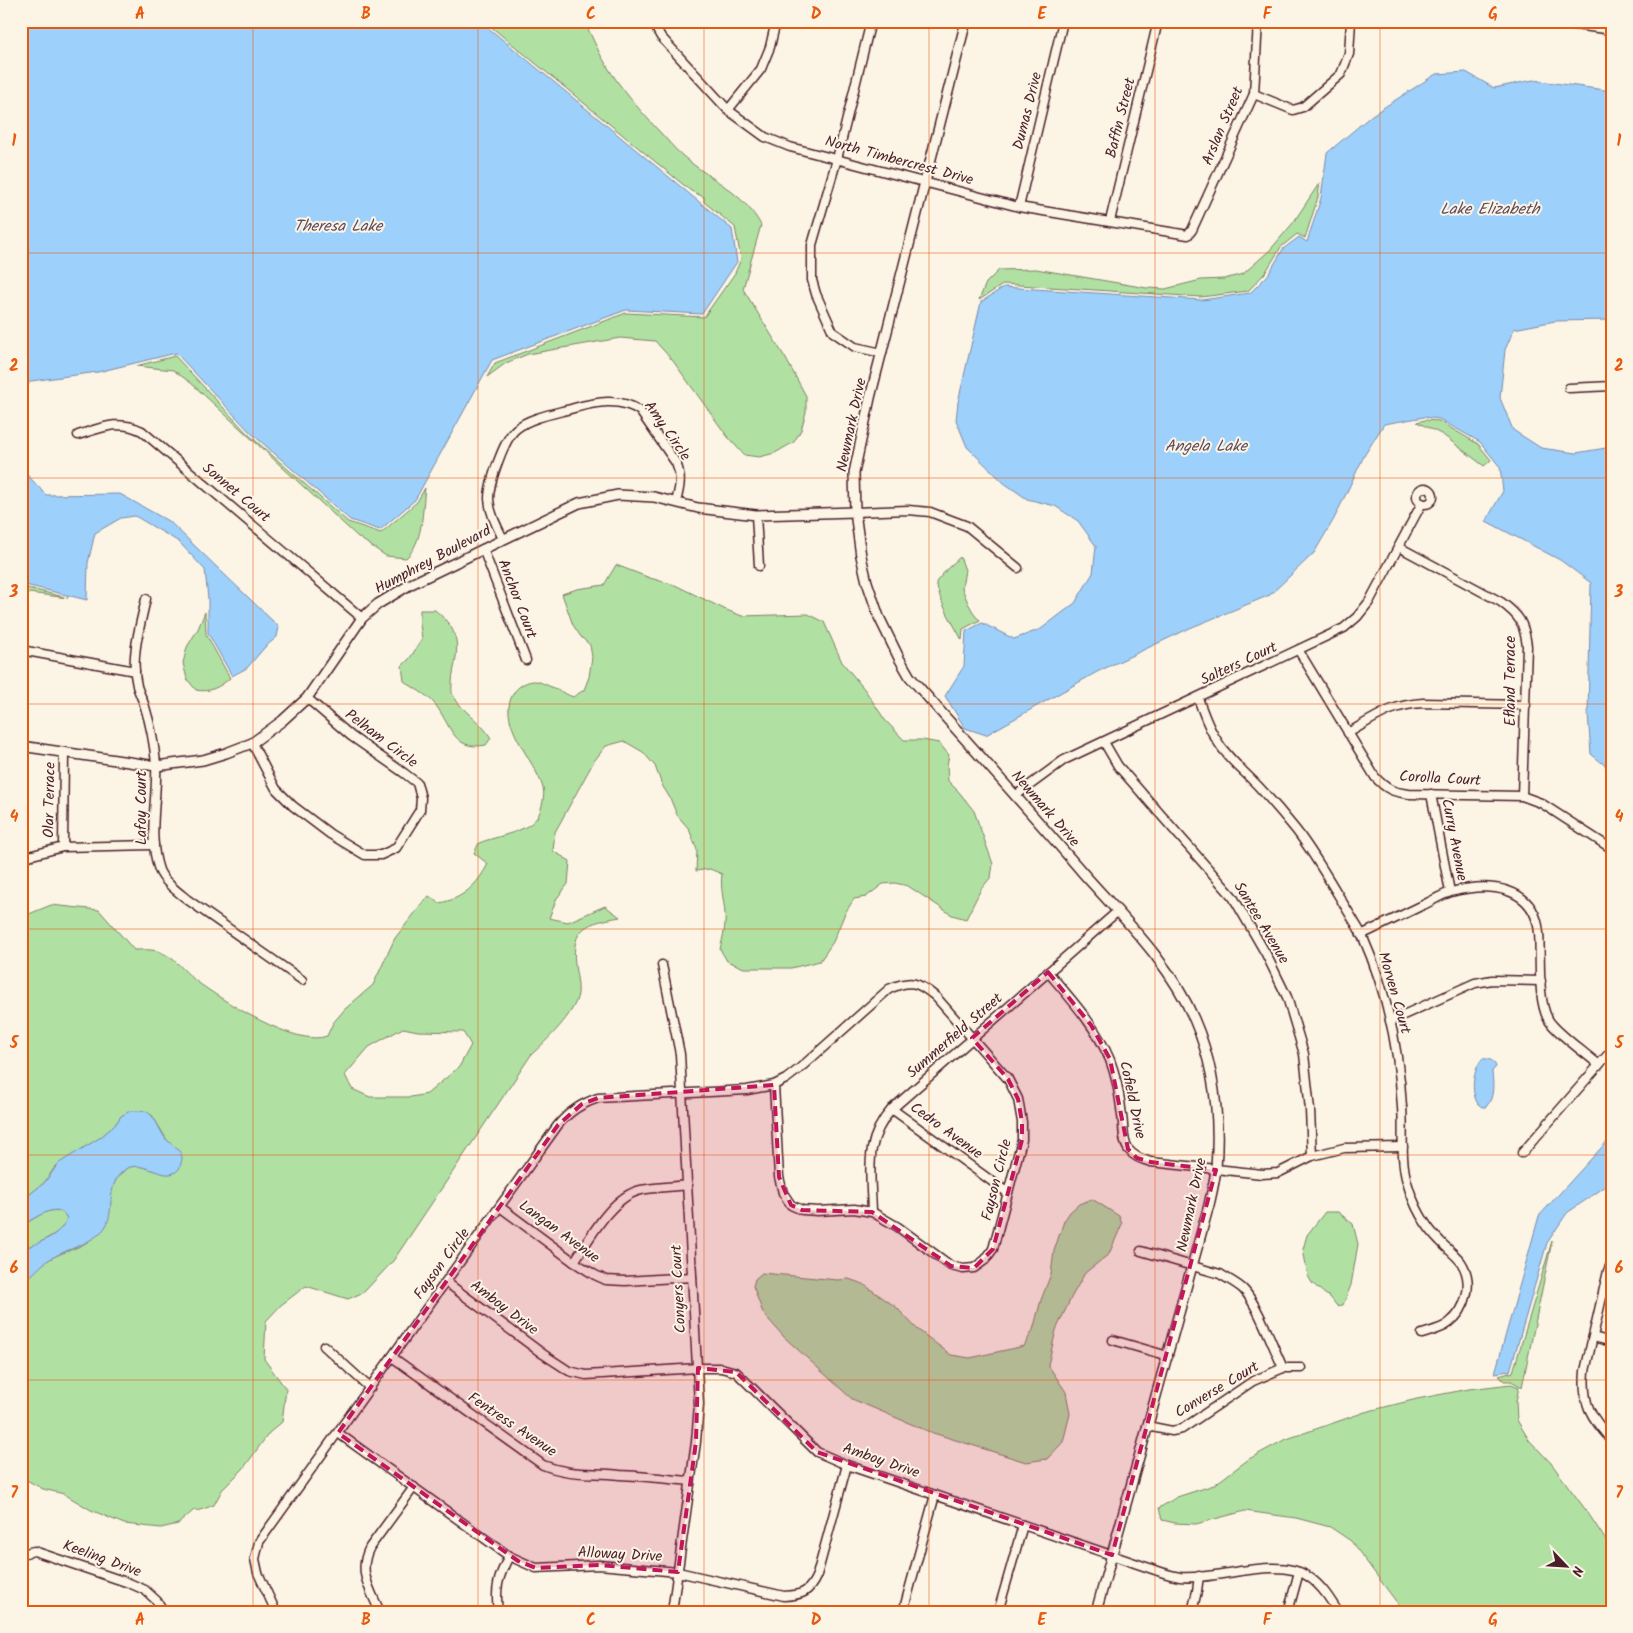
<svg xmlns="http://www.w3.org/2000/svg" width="1633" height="1633" viewBox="0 0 1633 1633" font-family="Kalam,sans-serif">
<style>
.green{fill:#b0e1a2;stroke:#7d8066;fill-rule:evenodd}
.water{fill:#9dd0fb;stroke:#7c89a8}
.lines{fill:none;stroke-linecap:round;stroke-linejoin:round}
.minor-casing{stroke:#4a1f2b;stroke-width:11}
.tertiary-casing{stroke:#4a1f2b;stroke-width:12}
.minor{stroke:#fcf5e5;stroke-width:8}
.tertiary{stroke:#fcf5e5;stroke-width:9}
.marked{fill:#c2185b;fill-opacity:0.2;stroke:#c2185b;stroke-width:4;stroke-dasharray:10 6;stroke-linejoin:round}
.grid{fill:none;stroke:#e8590c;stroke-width:1;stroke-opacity:0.55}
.labels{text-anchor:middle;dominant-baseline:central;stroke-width:4;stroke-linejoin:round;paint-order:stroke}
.street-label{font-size:15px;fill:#4a1f2b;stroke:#fcf5e5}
.water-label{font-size:16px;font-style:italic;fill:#5f4b5f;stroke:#fcf5e5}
.neatline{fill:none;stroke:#e8590c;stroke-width:2}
.grid-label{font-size:16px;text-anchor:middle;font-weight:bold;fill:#e8590c}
</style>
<rect width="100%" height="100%" fill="#fcf5e5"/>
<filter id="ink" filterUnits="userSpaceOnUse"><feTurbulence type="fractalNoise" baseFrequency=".02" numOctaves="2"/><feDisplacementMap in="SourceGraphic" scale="10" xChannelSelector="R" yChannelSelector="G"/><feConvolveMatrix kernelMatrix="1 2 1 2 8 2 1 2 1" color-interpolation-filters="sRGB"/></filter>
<g filter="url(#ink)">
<g class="green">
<path d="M484 21H584C592 36 598 52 607 66 621 89 639 109 657 129 666 138 674 149 684 157 712 181 742 191 761 225L743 289 786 359 806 396V412L801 430 794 442 775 453 759 457 744 455 727 436 673 361 655 341 620 338 528 354 506 363 487 377 495 363 626 313 704 317 735 273 741 259 735 227 704 202V197L691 191Z"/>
<path d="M1320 182 1318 197 1305 238 1297 234 1281 247 1265 273 1248 291 1201 297 1004 284 979 300 986 283 999 270 1036 269 1147 288 1165 289 1201 280 1224 279 1243 274 1270 250 1293 223Z"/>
<path d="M175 356 248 434 348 522 381 533 417 502 425 488C422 511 424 541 406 558L386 556 358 537 191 383 173 370 136 366Z"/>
<path d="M1425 420 1439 421 1478 444 1491 460 1484 466 1443 435 1417 422Z"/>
<path d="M960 557 965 570 962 588 968 603 976 617 980 620 963 629 962 640C952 621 940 604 936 582L948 568Z"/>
<path d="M616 565 650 578 675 585 724 609 742 616 808 614 824 622 842 662 865 690 885 720 904 740H923L939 743 949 755 947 765 948 781 959 792 974 811 993 864 991 877 981 889 966 919 952 915 908 886 895 883 883 884 866 897 854 899 845 913 833 942 820 961 791 968H744L727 961 720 949C723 937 726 926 725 914 724 900 720 888 722 874L710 869 696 871 697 850 689 829 677 815 670 798 662 785 655 766 643 752 624 741 606 746 594 761 555 832 553 851 570 861 568 884 557 898 549 918 568 922 605 906 620 917C588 923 571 926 575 964 576 974 579 984 578 994 575 1014 546 1041 531 1055L393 1261 364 1292 348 1299 306 1286 281 1305 266 1321 264 1359 286 1389 282 1422 269 1433 243 1469 222 1490 214 1505 198 1511 194 1510 178 1524 161 1528 124 1524 91 1510 64 1494 43 1489 21 1477V1283C32 1276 39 1265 50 1259 61 1252 82 1248 91 1239 94 1236 109 1210 110 1206 111 1202 110 1198 111 1194 112 1184 120 1171 130 1167 145 1161 158 1177 174 1173L180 1152 167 1140 152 1115 121 1116 115 1125 101 1137 55 1167 44 1183 21 1201V922L29 914 51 905 99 910 134 950C141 950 150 949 157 951 176 957 182 970 196 981 222 1000 296 1048 327 1036L333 1023 345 1009 373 985 395 938 426 899 429 896 439 903C463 899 477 885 488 864L474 853 479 843C496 836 531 832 539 814 542 807 545 796 543 788 536 761 493 720 515 691 520 685 527 681 535 681 541 681 565 694 573 697L584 690 589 677 592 657 590 645 581 637 573 625 562 594 577 589 604 585ZM403 1028 418 1031 463 1032 471 1045 459 1067 427 1094 411 1097H370L352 1089 345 1075 369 1047Z"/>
<path d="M21 587H23L68 598 21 592Z"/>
<path d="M420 610H435C451 624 459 634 456 657 455 666 452 674 452 683 452 687 451 692 453 695 462 712 481 721 491 738L486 745C451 752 451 722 433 702 427 695 412 687 404 681L402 666 410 658 422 639 420 624Z"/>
<path d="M205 612 206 634 230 678C220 687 209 693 196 690L187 679 183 663 187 647 198 629Z"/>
<path d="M1092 1199 1119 1216 1122 1224 1109 1254 1085 1273 1072 1296 1056 1330 1048 1365 1066 1392 1070 1414 1063 1442 1047 1459 1026 1462 930 1432 852 1399 784 1337 763 1313 753 1286 755 1279 762 1273 838 1280 849 1279 863 1284 896 1307 917 1329 951 1355 970 1358 1024 1346 1033 1330 1041 1300 1051 1274 1054 1251 1064 1221 1070 1212 1079 1204Z"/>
<path d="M55 1210 62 1212 67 1218 64 1226 56 1233 39 1243 24 1248 21 1253V1226L45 1212Z"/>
<path d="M1325 1212H1338L1353 1224 1358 1244 1351 1285 1343 1305 1337 1306 1330 1297 1325 1294 1312 1283 1308 1276 1303 1249 1307 1235Z"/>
<path d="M1552 1241 1522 1387 1511 1381H1504L1499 1376 1513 1372Z"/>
<path d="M1511 1384 1519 1387 1516 1401 1517 1420 1529 1440 1551 1463 1588 1513 1611 1548 1612 1612H1404L1351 1541 1330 1527 1296 1518 1245 1511 1196 1524 1175 1523 1162 1520 1159 1508 1177 1497 1214 1485 1249 1459 1284 1440 1365 1412 1417 1399 1469 1389Z"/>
</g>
<g class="water">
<path d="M21 21H480L732 229 737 262 702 314 626 310 492 360 415 500 380 530 350 520 250 432 176 353 98 372 31 381 21 393Z"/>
<path d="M1466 72 1494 88 1533 80 1612 91V320L1555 321 1514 329 1505 350 1500 398 1513 430 1541 448 1576 453 1612 447V771L1591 754 1588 714 1591 583 1560 560 1486 521 1503 491 1500 467 1480 442 1439 419 1424 417 1384 424 1364 456 1334 519 1314 553 1270 595 1190 628 1097 672 986 735 965 728 945 696 964 666 966 631 982 623 1014 639 1041 629 1075 603 1093 573 1096 546 1078 521 1055 506 1027 499 1004 483 967 447 956 420 958 402 981 302 1004 287 1202 300 1250 293 1268 275 1283 249 1299 237 1307 242 1321 198 1327 153 1372 115 1436 74Z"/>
<path d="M21 468 46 495 120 494 170 522 279 627 277 637 265 647 247 668 232 676 208 633V599L205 570 179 542 135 516 121 518 95 533 88 563 87 600 21 584Z"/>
<path d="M1482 1059C1488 1058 1494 1060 1496 1067L1492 1071C1493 1083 1495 1097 1486 1107H1482L1478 1104C1470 1092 1473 1070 1482 1059Z"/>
<path d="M130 1111C134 1111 141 1110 145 1111 155 1114 159 1130 165 1138 170 1144 182 1150 182 1158 182 1161 180 1167 179 1169 165 1186 141 1154 122 1172 105 1188 116 1213 104 1229 92 1244 66 1249 50 1259 40 1265 33 1276 21 1283V1253L24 1248C40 1243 61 1235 67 1218 66 1217 63 1212 62 1212 52 1205 30 1221 21 1226V1201L44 1183 59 1163 101 1137 115 1125 121 1116Z"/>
<path d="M1612 1136V1182L1567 1213 1547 1243 1510 1371 1495 1373 1539 1216Z"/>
</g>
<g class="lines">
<defs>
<g id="minor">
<path d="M652 21 661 37 728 110 765 137 790 147 1019 207 1188 235 1192 230 1254 94 1258 21"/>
<path d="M871 21 837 159 812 245V280L816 294 833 332 855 347 882 353"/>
<path d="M1546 21 1612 30"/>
<path d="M1254 94 1293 110 1303 107 1341 74 1349 54 1351 21"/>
<path d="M728 110 761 69 770 47 776 21"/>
<path d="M1019 207 1063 21"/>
<path d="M1110 221 1158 21"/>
<path d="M1569 388 1612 386"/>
<path d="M78 435C101 428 119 419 142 431L362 618"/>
<circle cx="1425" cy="496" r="8"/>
<path d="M855 512 908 510 930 512 967 526 1018 568"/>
<path d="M756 515 759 566"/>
<path d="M503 539C497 526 490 514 489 499 489 483 504 439 516 429 530 417 557 413 574 408 596 402 620 397 640 411L676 463C682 477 680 487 676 502"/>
<path d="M1399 547 1501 602C1520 616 1524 623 1527 646L1522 796"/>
<path d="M483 549 526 660"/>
<path d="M146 599C140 626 130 658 137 686 139 693 143 700 145 707 151 726 154 743 156 763 158 798 147 836 159 870 164 882 178 892 188 900L302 980"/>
<path d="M21 650 135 671"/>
<path d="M1299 651 1375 777C1387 790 1393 792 1409 794L1522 796 1541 803 1612 849"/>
<path d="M1198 698C1203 712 1208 727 1216 739 1227 758 1244 771 1259 787 1272 801 1284 815 1296 830 1313 852 1328 878 1343 903 1349 913 1356 924 1362 935 1386 989 1399 1049 1402 1107 1404 1131 1400 1158 1407 1182 1413 1203 1424 1225 1440 1241 1446 1248 1455 1254 1461 1262 1474 1282 1467 1309 1449 1323 1442 1329 1431 1331 1422 1334"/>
<path d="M1348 733C1376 717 1390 705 1423 703L1526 705"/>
<path d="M1104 742 1118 766 1233 897 1266 954 1287 997 1304 1054 1310 1110 1312 1156"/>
<path d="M252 743 276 789 293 806 330 834 365 855H381L396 848 420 810 421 798 417 783 404 773 351 736 307 698"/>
<path d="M1431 794 1450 892"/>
<path d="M1015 796 1064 760 1344 628 1357 617 1369 602 1422 503"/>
<path d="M63 847 64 753"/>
<path d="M21 858 63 847 154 845"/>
<path d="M1361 935C1382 925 1402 915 1423 905 1432 901 1441 895 1451 892 1488 882 1535 885 1539 933 1541 957 1537 999 1548 1019 1554 1031 1588 1055 1599 1065"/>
<path d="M662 965 680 1054 699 1404 696 1442 672 1612"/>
<path d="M1048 972C1071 999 1096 1026 1110 1060 1117 1078 1120 1097 1122 1116 1124 1126 1122 1140 1128 1149 1134 1157 1142 1159 1151 1162L1262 1174 1278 1173 1312 1156 1344 1148 1403 1147"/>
<path d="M1390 1021 1475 983 1492 980 1541 981"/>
<path d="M892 1109 1008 1193"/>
<path d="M1522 1153 1612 1050"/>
<path d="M500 1207 574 1262 595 1275 606 1280 625 1281 692 1277"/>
<path d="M872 1212C871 1173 863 1141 892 1109L1118 911"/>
<path d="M1141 1251 1220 1274C1228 1279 1236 1283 1243 1289 1257 1303 1274 1349 1283 1368"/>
<path d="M574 1262C590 1238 612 1196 641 1190 656 1187 673 1187 688 1185"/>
<path d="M1612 1262 1608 1271 1585 1371C1582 1406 1591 1416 1612 1441"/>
<path d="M446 1282 543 1354 569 1371 586 1375 698 1368H721L736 1372 817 1452 847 1465 1161 1572C1167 1574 1174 1576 1180 1577 1216 1581 1278 1555 1309 1577 1322 1586 1330 1599 1338 1612"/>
<path d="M1593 1337 1612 1342"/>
<path d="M1113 1340 1168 1356"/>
<path d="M324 1346 370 1388"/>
<path d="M392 1357 543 1465C571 1476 591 1472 620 1475 643 1476 667 1479 690 1481"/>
<path d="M1147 1426 1172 1431 1182 1429 1253 1381 1283 1368H1301"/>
<path d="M338 1433 509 1556 536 1568 599 1565 678 1572 784 1596C802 1595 809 1593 817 1575L847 1465"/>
<path d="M21 1554 34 1551 129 1583 145 1590 157 1601 164 1612"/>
<path d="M276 1612 258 1573 255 1559 259 1542 558 1125C570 1111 581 1104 598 1098L747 1090 774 1085 786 1079 799 1069 889 989C911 979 918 982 936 997L1008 1079 1018 1099 1022 1122V1140L993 1249 985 1260 974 1268 963 1269 951 1266 898 1227 872 1212 854 1209 818 1211 802 1210 791 1205 783 1193 779 1177 774 1085"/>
<path d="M380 1612C370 1589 357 1571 370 1547L414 1487"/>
<path d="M498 1612C495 1587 498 1578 509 1556"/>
<path d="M903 1612 935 1495"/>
<path d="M998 1612 1023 1525"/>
<path d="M1192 1612 1197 1591 1199 1576"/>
<path d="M1288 1612 1299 1572"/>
</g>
<g id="tertiary">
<path d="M966 21 870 398 854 473 855 512 861 556 867 582 879 617 899 658 910 677C968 743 1026 807 1083 873 1123 918 1170 963 1194 1019 1214 1065 1220 1118 1216 1168 1215 1180 1212 1192 1209 1205L1096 1612"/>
<path d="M21 746 156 766 203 760 226 753 252 743 282 721 307 698 362 618 378 604 411 584 579 503 618 495 654 497 698 508 756 515 855 512"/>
</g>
</defs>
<use href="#minor" class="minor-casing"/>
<use href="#tertiary" class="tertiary-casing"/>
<use href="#minor" class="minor"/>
<use href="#tertiary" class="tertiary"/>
</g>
</g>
<path class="marked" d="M1048 972 1091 1025 1110 1059 1128 1149 1137 1158 1151 1162 1216 1170 1112 1555 817 1452 736 1372 698 1368 696 1442 678 1572 599 1565 536 1568 518 1561 338 1433 558 1125 582 1104 598 1098 774 1085 779 1177 791 1205 802 1210 872 1212 951 1266 974 1268 993 1249 1022 1140V1122L1018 1099 1008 1079 972 1038Z"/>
<path class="grid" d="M253 21V1612M478 21V1612M704 21V1612M929 21V1612M1155 21V1612M1380 21V1612M21 253H1612M21 478H1612M21 704H1612M21 929H1612M21 1155H1612M21 1380H1612"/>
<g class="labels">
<g class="street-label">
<text transform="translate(1028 111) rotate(-76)">Dumas Drive</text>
<text transform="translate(1121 118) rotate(-76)">Baffin Street</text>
<text transform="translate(1223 126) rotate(-67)">Arslan Street</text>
<text transform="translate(899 161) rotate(15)">North Timbercrest Drive</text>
<text transform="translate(852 425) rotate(-78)">Newmark Drive</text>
<text transform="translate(667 431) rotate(55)">Amy Circle</text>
<text transform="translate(236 493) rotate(40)">Sonnet Court</text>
<text transform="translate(433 560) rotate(-28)">Humphrey Boulevard</text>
<text transform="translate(517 599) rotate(69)">Anchor Court</text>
<text transform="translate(1239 664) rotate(-25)">Salters Court</text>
<text transform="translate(1511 681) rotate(-90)">Efland Terrace</text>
<text transform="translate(381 739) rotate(37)">Pelham Circle</text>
<text transform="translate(1440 779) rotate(3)">Corolla Court</text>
<text transform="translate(50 800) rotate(-89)">Olar Terrace</text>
<text transform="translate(142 808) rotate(-90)">Lafoy Court</text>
<text transform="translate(1045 809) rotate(49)">Newmark Drive</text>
<text transform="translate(1454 840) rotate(79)">Curry Avenue</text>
<text transform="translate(1261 923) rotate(59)">Santee Avenue</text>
<text transform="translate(1394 993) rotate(74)">Morven Court</text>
<text transform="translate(955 1036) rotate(-41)">Summerfield Street</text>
<text transform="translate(1132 1100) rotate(78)">Cofield Drive</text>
<text transform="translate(946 1131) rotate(36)">Cedro Avenue</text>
<text transform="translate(997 1180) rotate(-76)">Fayson Circle</text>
<text transform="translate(1192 1205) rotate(-78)">Newmark Drive</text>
<text transform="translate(559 1232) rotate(36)">Langan Avenue</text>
<text transform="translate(442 1264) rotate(-54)">Fayson Circle</text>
<text transform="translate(679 1289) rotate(-93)">Conyers Court</text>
<text transform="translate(504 1308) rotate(37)">Amboy Drive</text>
<text transform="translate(1217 1390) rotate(-31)">Converse Court</text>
<text transform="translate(512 1425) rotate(34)">Fentress Avenue</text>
<text transform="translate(881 1461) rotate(19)">Amboy Drive</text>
<text transform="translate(620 1555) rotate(3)">Alloway Drive</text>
<text transform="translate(102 1559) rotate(20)">Keeling Drive</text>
</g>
<g class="water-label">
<text x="1490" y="209">Lake Elizabeth</text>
<text x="338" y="226">Theresa Lake</text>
<text x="1206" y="446">Angela Lake</text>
</g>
</g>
<rect width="1633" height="1633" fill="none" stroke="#fcf5e5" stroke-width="55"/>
<g transform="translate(1566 1566) rotate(115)" stroke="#fcf5e5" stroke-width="4" paint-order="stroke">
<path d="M0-4L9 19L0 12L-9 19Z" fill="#4a1f2b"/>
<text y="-8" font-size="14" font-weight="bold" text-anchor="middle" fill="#4a1f2b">N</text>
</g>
<rect x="28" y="28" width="1578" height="1578" class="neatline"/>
<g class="grid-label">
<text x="140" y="19">A</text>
<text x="366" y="19">B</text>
<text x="591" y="19">C</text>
<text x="816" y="19">D</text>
<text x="1042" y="19">E</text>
<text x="1267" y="19">F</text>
<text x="1493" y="19">G</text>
<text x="14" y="146">1</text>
<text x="1619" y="146">1</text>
<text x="14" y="371">2</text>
<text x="1619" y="371">2</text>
<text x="14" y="597">3</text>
<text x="1619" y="597">3</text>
<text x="14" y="822">4</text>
<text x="1619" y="822">4</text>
<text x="14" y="1048">5</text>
<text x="1619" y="1048">5</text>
<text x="14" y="1273">6</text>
<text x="1619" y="1273">6</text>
<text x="14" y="1498">7</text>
<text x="1619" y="1498">7</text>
<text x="140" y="1625">A</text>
<text x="366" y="1625">B</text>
<text x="591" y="1625">C</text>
<text x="816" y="1625">D</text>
<text x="1042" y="1625">E</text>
<text x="1267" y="1625">F</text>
<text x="1493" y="1625">G</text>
</g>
</svg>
